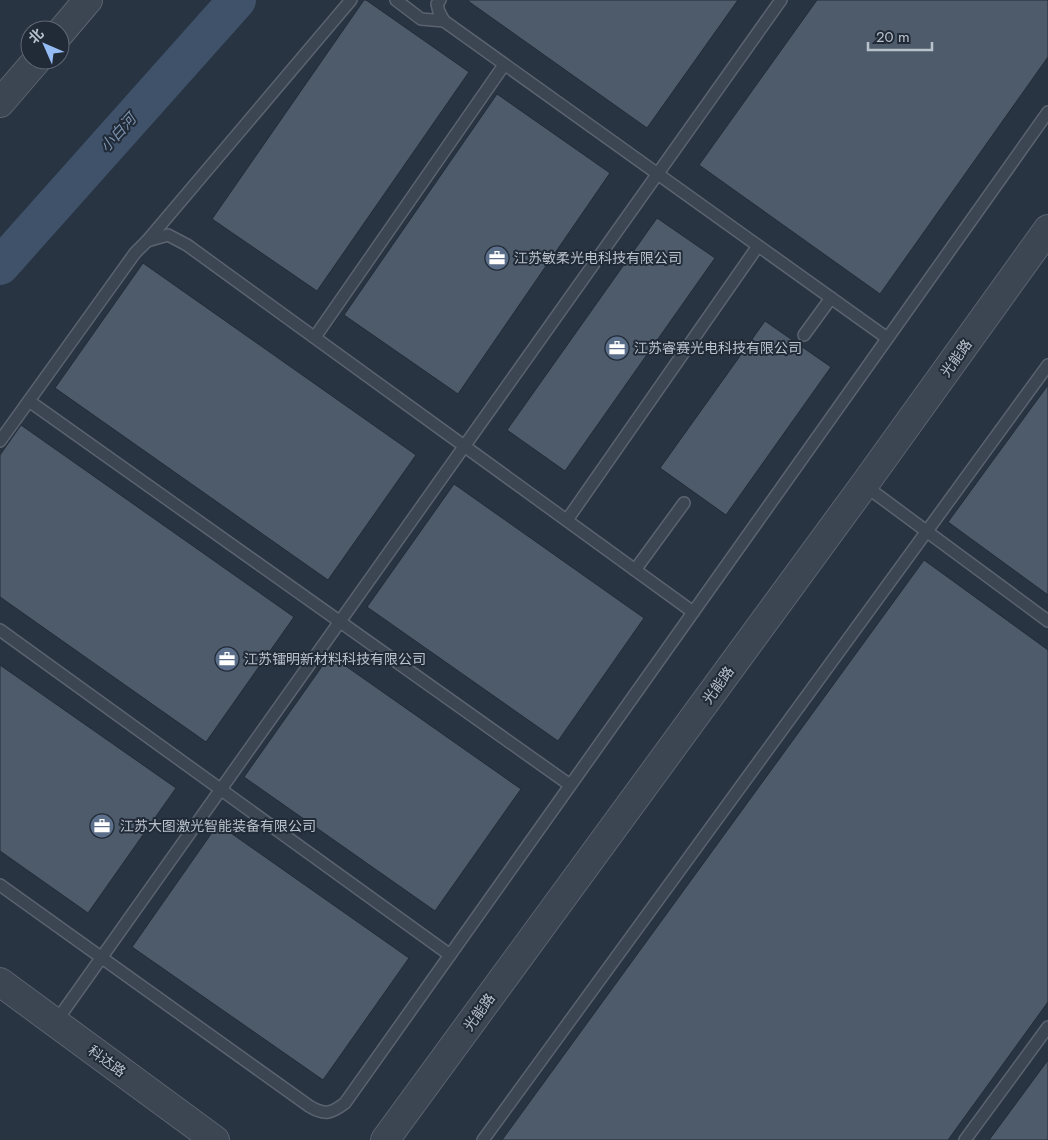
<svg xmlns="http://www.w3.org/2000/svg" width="1048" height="1140" viewBox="0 0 1048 1140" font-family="Jost,'Noto Sans SC',sans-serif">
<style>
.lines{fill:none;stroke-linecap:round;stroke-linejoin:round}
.river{stroke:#3f526a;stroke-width:38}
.building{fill:#4e5b6a;stroke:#232c39}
.service-casing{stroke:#5a636f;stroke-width:14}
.tertiary-casing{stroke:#5a636f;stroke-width:30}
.service{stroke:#3c4552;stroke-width:11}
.tertiary{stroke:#3c4552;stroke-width:28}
.labels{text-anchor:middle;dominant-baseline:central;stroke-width:4;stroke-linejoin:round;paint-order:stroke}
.poi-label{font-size:14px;fill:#b9c1cb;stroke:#212a37;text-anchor:start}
.street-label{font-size:14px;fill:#b9c1cb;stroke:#212a37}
.water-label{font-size:15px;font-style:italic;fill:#7b92ad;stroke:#212a37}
</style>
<rect width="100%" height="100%" fill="#283442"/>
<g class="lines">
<path class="river" d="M0 266 237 0"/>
</g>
<g class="building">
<path d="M364 0H366L469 72 317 291 212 219Z"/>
<path d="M468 0H738L647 128 468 1Z"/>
<path d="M817 0H1048V57L880 294 699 165Z"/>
<path d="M497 94 610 173 458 394 344 315Z"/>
<path d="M657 218 715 258 565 471 507 430Z"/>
<path d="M143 263 416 455 328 580 55 388Z"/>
<path d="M765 321 831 367 726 515 660 468Z"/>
<path d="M1048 385V595L948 522Z"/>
<path d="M21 425 294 617 206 742 0 597V455Z"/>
<path d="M454 484 644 618 558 741 367 607Z"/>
<path d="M924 560 1048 650V1002L948 1140H502Z"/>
<path d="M330 655 521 789 435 911 244 777Z"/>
<path d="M0 665 176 788 88 913 0 851Z"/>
<path d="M218 824 409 958 323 1080 132 947Z"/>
<path d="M1048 1060V1140H989Z"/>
</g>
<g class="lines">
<defs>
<g id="service">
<path d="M396 0 421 19 444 21"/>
<path d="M440 0 437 4 439 12 444 21 887 338"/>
<path d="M147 241 168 235 187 245 693 612"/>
<path d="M804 335 831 298"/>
<path d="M315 337 504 65"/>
<path d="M29 401 570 785"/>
<path d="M0 441 135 253 147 241 351 0"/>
<path d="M864 485 1048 621"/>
<path d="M567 520 758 246"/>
<path d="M635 570 684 503"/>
<path d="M0 630 450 955"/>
<path d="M0 885 309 1106C325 1116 332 1113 345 1103L1048 112"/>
<path d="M55 1023 781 0"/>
<path d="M483 1140 1048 365"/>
<path d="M965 1140 1048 1027"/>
</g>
<g id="tertiary">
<path d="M60 33 88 0"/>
<path d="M0 103 37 60"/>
<path d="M0 982 215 1140"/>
<path d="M385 1140 864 485 1048 229"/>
</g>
</defs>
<use href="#service" class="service-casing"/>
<use href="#tertiary" class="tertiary-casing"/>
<use href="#service" class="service"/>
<use href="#tertiary" class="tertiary"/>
</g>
<defs>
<symbol id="office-disc" viewBox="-11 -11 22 22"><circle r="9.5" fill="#5c6f8a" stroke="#212a37"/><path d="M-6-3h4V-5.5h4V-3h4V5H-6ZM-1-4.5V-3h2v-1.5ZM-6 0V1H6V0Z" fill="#fff"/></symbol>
</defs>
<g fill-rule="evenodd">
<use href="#office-disc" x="483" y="244" width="28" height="28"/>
<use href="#office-disc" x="603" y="334" width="28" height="28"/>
<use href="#office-disc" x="213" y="645" width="28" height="28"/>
<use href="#office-disc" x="88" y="812" width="28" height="28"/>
</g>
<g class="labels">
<g class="poi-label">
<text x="514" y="258">江苏敏柔光电科技有限公司</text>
<text x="634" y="348">江苏睿赛光电科技有限公司</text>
<text x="244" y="659">江苏镭明新材料科技有限公司</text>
<text x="120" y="826">江苏大图激光智能装备有限公司</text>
</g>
<g class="street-label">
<text transform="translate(956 358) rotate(-54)">光能路</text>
<text transform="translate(718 685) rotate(-54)">光能路</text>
<text transform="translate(479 1012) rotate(-54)">光能路</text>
<text transform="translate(107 1061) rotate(36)">科达路</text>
</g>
<g class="water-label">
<text transform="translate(118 133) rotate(-48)">小白河</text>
</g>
</g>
<g transform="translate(45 45) rotate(315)"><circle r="24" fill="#212a37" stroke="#5e6672"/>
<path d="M0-4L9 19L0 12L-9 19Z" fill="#95bcf5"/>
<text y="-8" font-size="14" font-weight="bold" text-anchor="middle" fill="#b9c1cb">北</text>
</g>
<path d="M868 42v8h64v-8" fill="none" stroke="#b9c1cb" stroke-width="2.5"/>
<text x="876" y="42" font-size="15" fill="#b9c1cb" stroke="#212a37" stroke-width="4" paint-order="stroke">20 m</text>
</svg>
